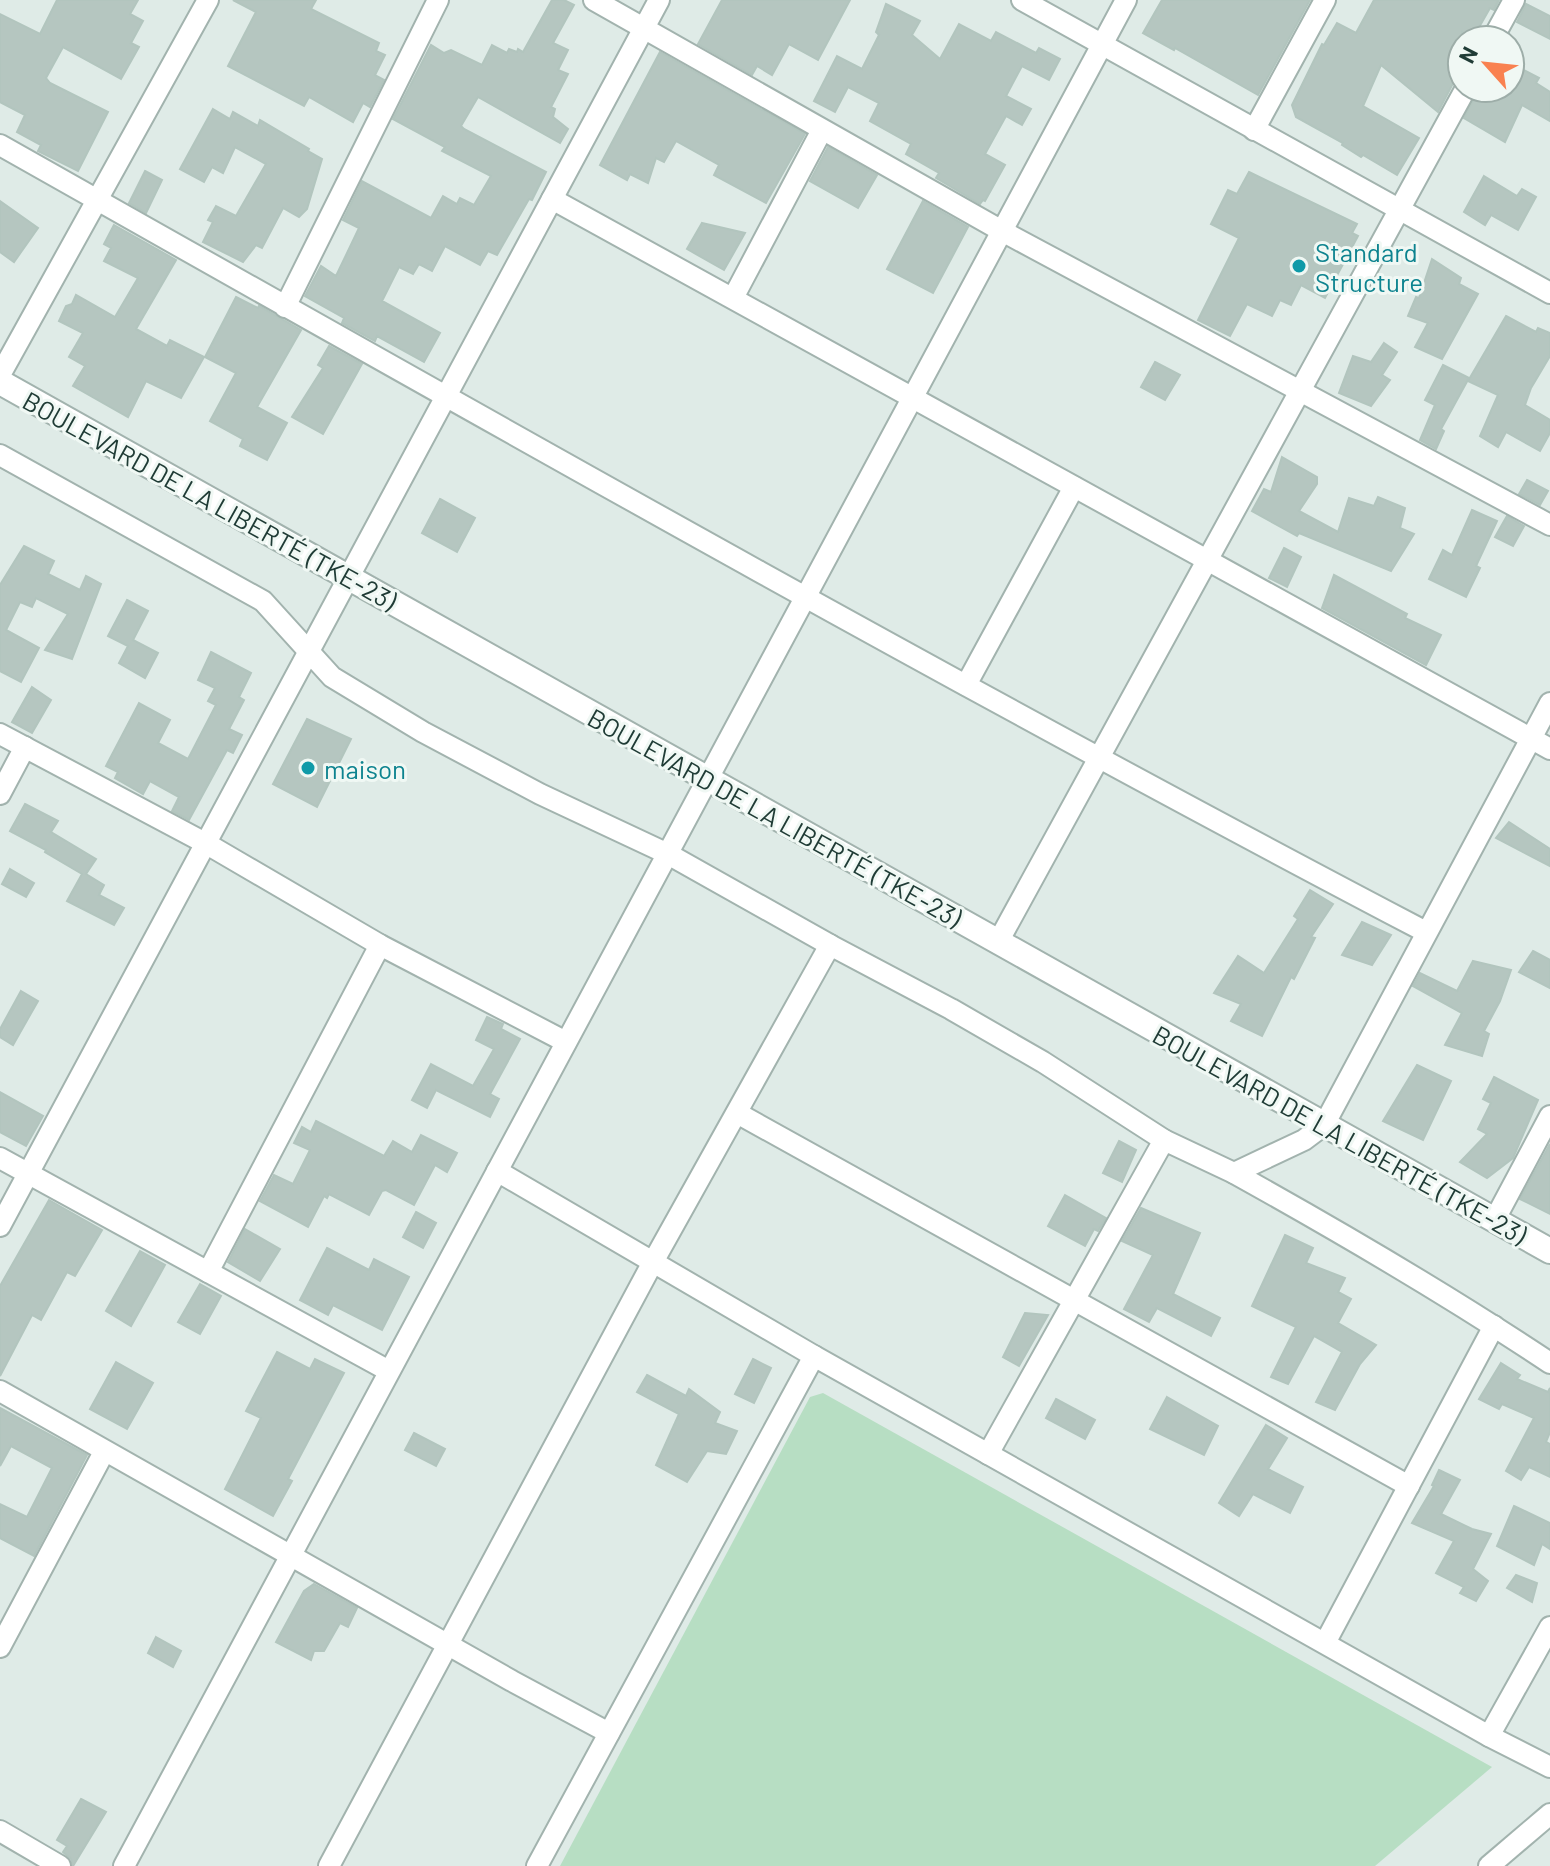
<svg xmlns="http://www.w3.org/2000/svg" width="1550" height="1866" viewBox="0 0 1550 1866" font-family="Barlow,sans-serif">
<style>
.green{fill:#b7dec3}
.building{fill:#b5c6c0;stroke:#b2c5be;stroke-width:2}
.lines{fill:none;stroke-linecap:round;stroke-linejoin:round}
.minor-casing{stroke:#a2b3ae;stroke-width:24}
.tertiary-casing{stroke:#a2b3ae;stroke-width:28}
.minor{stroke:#fff;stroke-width:20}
.tertiary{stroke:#fff;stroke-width:24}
.culture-dot{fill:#0f9aa8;stroke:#f0f8f4;stroke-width:3}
.labels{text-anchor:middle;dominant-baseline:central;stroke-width:6;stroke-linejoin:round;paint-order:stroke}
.culture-label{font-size:26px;fill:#0d838f;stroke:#f0f8f4;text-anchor:start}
.street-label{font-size:26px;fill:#203c36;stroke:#f0f8f4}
</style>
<rect width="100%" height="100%" fill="#dfebe7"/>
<path class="green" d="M823 1393 1492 1767 1375 1866H560L810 1397Z"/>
<g class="building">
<path d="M57 0H138L130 14 143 21 131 43 139 47 121 79 63 47 46 78 50 83 108 112 78 171 38 151 41 145 17 132 25 115 0 102V14L40 34Z"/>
<path d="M233 0H316L311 9 379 43 376 51 385 55 375 75 384 80 370 107 363 103 353 122 309 97 304 106 228 66 256 12Z"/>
<path d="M552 0H564L574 5 553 43 568 50 558 70 568 74 551 107 555 109 553 117 568 129 560 143 478 97 461 126 464 129 546 172 532 200 529 199 497 255 488 251 480 265 445 246 432 271 419 264 413 274 399 267 382 301 440 333 424 362 377 336 375 341 342 323 344 318 305 296 321 266 336 276 359 228 343 220 362 181 431 218 443 196 457 204 460 198 474 205 491 176 442 151 445 147 393 119 431 45 444 53 451 50 482 65 492 45 507 53 509 49 517 52 518 49 523 52Z"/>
<path d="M722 0H850L818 60 789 44 772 75 757 66 752 75 698 44Z"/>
<path d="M1162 0H1310L1258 95 1175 48 1174 50 1143 33Z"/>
<path d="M1374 0H1499L1494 10 1490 8 1473 38 1462 32V60L1457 70 1459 72 1438 112 1381 65 1363 106 1419 138 1397 175 1363 155 1361 157 1342 145 1343 143 1296 117 1292 105 1322 44 1324 45 1337 23 1356 33Z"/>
<path d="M886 4 920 21 912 35 940 59 959 24 991 41 996 32 1036 53 1039 48 1060 59 1049 80 1022 66 1006 96 1031 109 1022 125 1006 116 985 154 1005 165 985 201 983 200 980 204 936 178 939 173 906 154 911 144 870 121 879 103 848 87 835 112 814 101 837 56 862 69 879 35 876 32Z"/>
<path d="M1526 4 1550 16V39L1517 22Z"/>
<path d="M660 52 805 134 766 203 714 175 719 165 676 141 664 162 656 158 648 183 630 174 627 180 600 165Z"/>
<path d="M1510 63 1539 78 1536 83 1550 92V121L1522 105 1505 142 1464 118 1479 88H1510Z"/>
<path d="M213 109 230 119 233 112 258 126 260 120 309 149 308 151 322 159 307 209 299 217 283 208 262 248 256 245 243 262 203 242 213 222 208 220 216 206 236 216 266 164 235 147 223 173 212 167 204 182 180 169Z"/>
<path d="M828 147 877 175 858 208 810 181Z"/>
<path d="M145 171 162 180 146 213 129 203Z"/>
<path d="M1249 172 1357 224 1352 233 1358 236 1325 298 1301 285 1291 305 1280 300 1272 316 1247 304 1230 336 1198 320 1239 238 1211 224 1228 190 1237 194Z"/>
<path d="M1484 176 1517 196 1522 189 1536 197 1518 230 1491 215 1485 225 1464 212Z"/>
<path d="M0 201 38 228 14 262 0 252Z"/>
<path d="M923 201 968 227 933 293 887 269Z"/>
<path d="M702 223 745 233 724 270 687 249Z"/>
<path d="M114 225 176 260 136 329 167 346 170 340 204 357 181 398 146 381 128 417 73 386 85 366 69 357 83 333 59 321 66 306 72 304 76 295 115 317 138 278 104 261 111 248 104 244Z"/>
<path d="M1432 259 1461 278 1459 284 1478 294 1442 359 1415 347 1428 323 1408 316 1416 297 1419 298Z"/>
<path d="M236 297 258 308 259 306 301 330 257 407 287 423 267 460 240 446 243 439 210 421 236 373 205 357Z"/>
<path d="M1506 316 1536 332 1538 328 1550 333V356L1531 388 1525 405 1550 420V433L1540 451 1506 432 1498 447 1480 436 1498 395 1468 381Z"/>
<path d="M1384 343 1397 352 1382 375 1390 380 1371 406 1339 393 1353 356 1371 362Z"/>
<path d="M329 346 362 364 323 434 292 417 323 368 318 365Z"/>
<path d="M1155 362 1180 375 1165 400 1141 387Z"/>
<path d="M1443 365 1469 378 1441 429 1444 431 1436 449 1420 440 1435 405 1425 400Z"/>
<path d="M1282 457 1317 477V484L1299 511 1338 532 1349 498 1374 506 1378 497 1405 508 1400 528 1414 534 1391 571 1299 533 1297 536 1252 511 1264 489 1271 492Z"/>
<path d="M1527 480 1548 491 1540 505 1519 494Z"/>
<path d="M440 499 475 518 457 552 422 533Z"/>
<path d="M1472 510 1497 521 1476 566 1480 568 1466 597 1429 579 1443 550 1452 555Z"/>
<path d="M1507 516 1524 526 1513 546 1495 537Z"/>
<path d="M24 546 54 561 48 574 80 590 86 576 101 584 72 659 45 650 68 614 36 598 32 607 20 602 6 630 39 648 21 682 0 671V585Z"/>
<path d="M1284 548 1301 557 1287 587 1269 578Z"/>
<path d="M1334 575 1407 614 1405 618 1441 635 1426 665 1322 608Z"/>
<path d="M127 600 148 611 133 640 158 653 145 678 119 663 128 646 108 636Z"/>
<path d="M211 652 251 673 239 697 244 700 229 729 242 735 233 753 227 750 189 820 172 811 179 797 150 781 143 794 115 778 118 772 106 766 139 703 170 720 158 743 188 759 216 705 208 701 215 688 198 680Z"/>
<path d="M32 687 51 700 32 733 12 722Z"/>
<path d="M307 719 351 739 317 807 273 784Z"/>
<path d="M25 804 58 821 51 832 96 859 86 874 104 885 99 895 124 908 114 925 67 901 82 874 45 852 46 850 10 831Z"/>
<path d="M1509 822 1550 849V866L1496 838Z"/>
<path d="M10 869 34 883 26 897 2 884Z"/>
<path d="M1310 890 1333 904 1311 937 1315 938 1294 979 1291 977 1262 1036 1231 1021 1241 1004 1214 993 1238 956 1264 973 1298 919 1294 916Z"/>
<path d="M1362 922 1391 935 1372 965 1342 955Z"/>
<path d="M1533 951 1550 960V988L1519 972Z"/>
<path d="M1473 961 1511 970 1500 1001 1484 1031 1489 1034 1482 1056 1445 1045 1462 1013 1413 986 1420 973 1457 991Z"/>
<path d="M21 991 38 1001 13 1045 0 1037V1029Z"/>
<path d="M487 1017 503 1024 501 1029 520 1039 490 1094 499 1099 490 1117 436 1090 427 1108 412 1100 431 1064 473 1086 494 1049 476 1040Z"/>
<path d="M1417 1065 1451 1081 1423 1140 1383 1121Z"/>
<path d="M1494 1077 1538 1100 1513 1158 1487 1178 1460 1162 1487 1134 1478 1129 1491 1103 1483 1099Z"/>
<path d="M0 1092 43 1116 26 1146 0 1132Z"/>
<path d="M316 1121 384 1156 393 1141 412 1152 421 1135 457 1153 447 1172 435 1165 414 1205 386 1190 382 1191 369 1215 329 1194 327 1198 324 1196 308 1227 260 1201 274 1175 293 1184 310 1150 294 1143 302 1127 311 1132Z"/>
<path d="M1119 1141 1136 1150 1122 1182 1103 1173Z"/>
<path d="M1550 1144V1214L1520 1199Z"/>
<path d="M1065 1195 1106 1218 1098 1231 1094 1229 1085 1246 1048 1226Z"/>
<path d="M49 1200 102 1230 75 1276 67 1272 41 1320 32 1315 0 1376V1286Z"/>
<path d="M1141 1208 1200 1233 1173 1294 1220 1318 1211 1336 1157 1308 1149 1322 1124 1309 1153 1255 1122 1241Z"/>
<path d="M416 1212 436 1223 423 1248 403 1237Z"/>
<path d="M245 1229 280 1249 260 1281 228 1262Z"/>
<path d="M1285 1235 1313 1248 1306 1263 1345 1278 1338 1292 1351 1299 1338 1323 1376 1345 1360 1364 1335 1410 1316 1402 1342 1352 1314 1336 1288 1384 1271 1377 1296 1327 1252 1306Z"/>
<path d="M327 1248 369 1270 374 1259 409 1277 382 1330 333 1305 328 1315 300 1300Z"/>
<path d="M140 1251 165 1265 131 1326 106 1311Z"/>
<path d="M200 1284 221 1296 200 1334 178 1322Z"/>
<path d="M1025 1313 1048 1315 1019 1366 1003 1357Z"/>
<path d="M277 1352 310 1369 315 1359 344 1373 288 1479 292 1481 273 1516 225 1489 261 1418 246 1411Z"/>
<path d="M753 1359 771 1368 754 1403 735 1394Z"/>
<path d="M116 1362 153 1383 127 1429 90 1409Z"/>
<path d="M1501 1363 1520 1375 1517 1379 1548 1392 1550 1388V1432L1546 1442 1550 1444V1477L1529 1467 1521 1480 1506 1471 1534 1418 1502 1404 1499 1409 1479 1399Z"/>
<path d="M647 1375 686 1396 689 1389 720 1412 715 1423 737 1431 726 1454 707 1451 687 1482 656 1465 679 1414 637 1392Z"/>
<path d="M1167 1397 1218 1426 1204 1455 1150 1429Z"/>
<path d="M1056 1399 1095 1420 1085 1439 1046 1418Z"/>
<path d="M0 1408 87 1455 34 1556 0 1538V1504L27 1517 52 1468 11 1446 0 1466Z"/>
<path d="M1266 1425 1287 1438 1268 1469 1303 1487 1290 1513 1253 1494 1239 1516 1219 1503Z"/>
<path d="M414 1433 445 1449 436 1466 405 1450Z"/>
<path d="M1439 1470 1460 1480 1441 1514 1472 1529 1491 1534 1473 1569 1488 1581 1476 1601 1460 1593 1464 1587 1436 1573 1454 1541 1412 1523 1434 1486 1432 1485Z"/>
<path d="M1514 1506 1550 1523V1549L1542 1544 1534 1565 1497 1546Z"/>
<path d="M1516 1575 1537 1583 1532 1602 1507 1588Z"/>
<path d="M314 1584 357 1608 348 1627 340 1623 324 1651H314L311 1660 276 1642 304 1591Z"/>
<path d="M156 1637 181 1651 173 1667 148 1653Z"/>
<path d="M81 1799 106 1812 73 1866 71 1859 63 1852 67 1846 57 1840Z"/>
</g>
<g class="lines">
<defs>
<g id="minor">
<path d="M594 0 1002 231 1550 525"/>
<path d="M1022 0 1550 293"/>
<path d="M1492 40 1514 0"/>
<path d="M1254 130 1325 0"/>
<path d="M0 145C473 412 945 680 1426 932"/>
<path d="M552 199 1550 749"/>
<path d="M733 298 822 130"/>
<path d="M285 307 438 0"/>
<path d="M0 375 208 0"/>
<path d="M0 455 263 601 332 677 423 732 540 794 668 854 830 945 951 1009 1043 1062 1164 1140"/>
<path d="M966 685 1074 487"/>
<path d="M0 734 207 844 380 945 566 1042"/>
<path d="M0 794 25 747"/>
<path d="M998 942 1466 88"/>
<path d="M737 1113 1409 1486"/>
<path d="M0 1158 389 1371"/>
<path d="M497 1171 814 1356 537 1866"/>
<path d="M1234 1173C1342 1233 1448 1295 1550 1363"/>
<path d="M1494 1221 1550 1116"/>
<path d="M0 1226 659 0"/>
<path d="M208 1272 380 945"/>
<path d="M814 1356 1489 1736 1550 1767"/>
<path d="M0 1391 512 1681 609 1733"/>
<path d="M988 1454 1164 1140 1234 1173 1304 1140 1324 1125 1550 703"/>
<path d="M1325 1643 1494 1326"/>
<path d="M0 1647 104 1452"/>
<path d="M1489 1736 1550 1627"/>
<path d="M0 1831 60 1866"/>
<path d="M124 1866 1126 0"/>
<path d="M329 1866 653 1262 830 945"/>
<path d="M1489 1866 1550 1814"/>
</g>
<path id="tertiary" d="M0 382 1550 1251"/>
</defs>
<use href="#minor" class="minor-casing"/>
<use href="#tertiary" class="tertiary-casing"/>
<use href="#minor" class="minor"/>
<use href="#tertiary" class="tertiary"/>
</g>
<g class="culture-dot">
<circle cx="1299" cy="266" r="8"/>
<circle cx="308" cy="768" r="8"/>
</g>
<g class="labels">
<g class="culture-label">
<text x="1315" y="251">Standard<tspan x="1315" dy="30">Structure</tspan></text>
<text x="324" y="768">maison</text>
</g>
<g class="street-label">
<text transform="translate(210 500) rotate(29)">BOULEVARD DE LA LIBERTÉ (TKE-23)</text>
<text transform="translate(775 817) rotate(29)">BOULEVARD DE LA LIBERTÉ (TKE-23)</text>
<text transform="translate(1340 1134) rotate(29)">BOULEVARD DE LA LIBERTÉ (TKE-23)</text>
</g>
</g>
<g transform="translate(1486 64) rotate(297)"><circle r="38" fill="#f0f8f4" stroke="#9dada8" stroke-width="2"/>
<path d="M0-6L14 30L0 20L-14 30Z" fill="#f98150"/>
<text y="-12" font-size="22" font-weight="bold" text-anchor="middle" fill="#203c36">N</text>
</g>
</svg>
